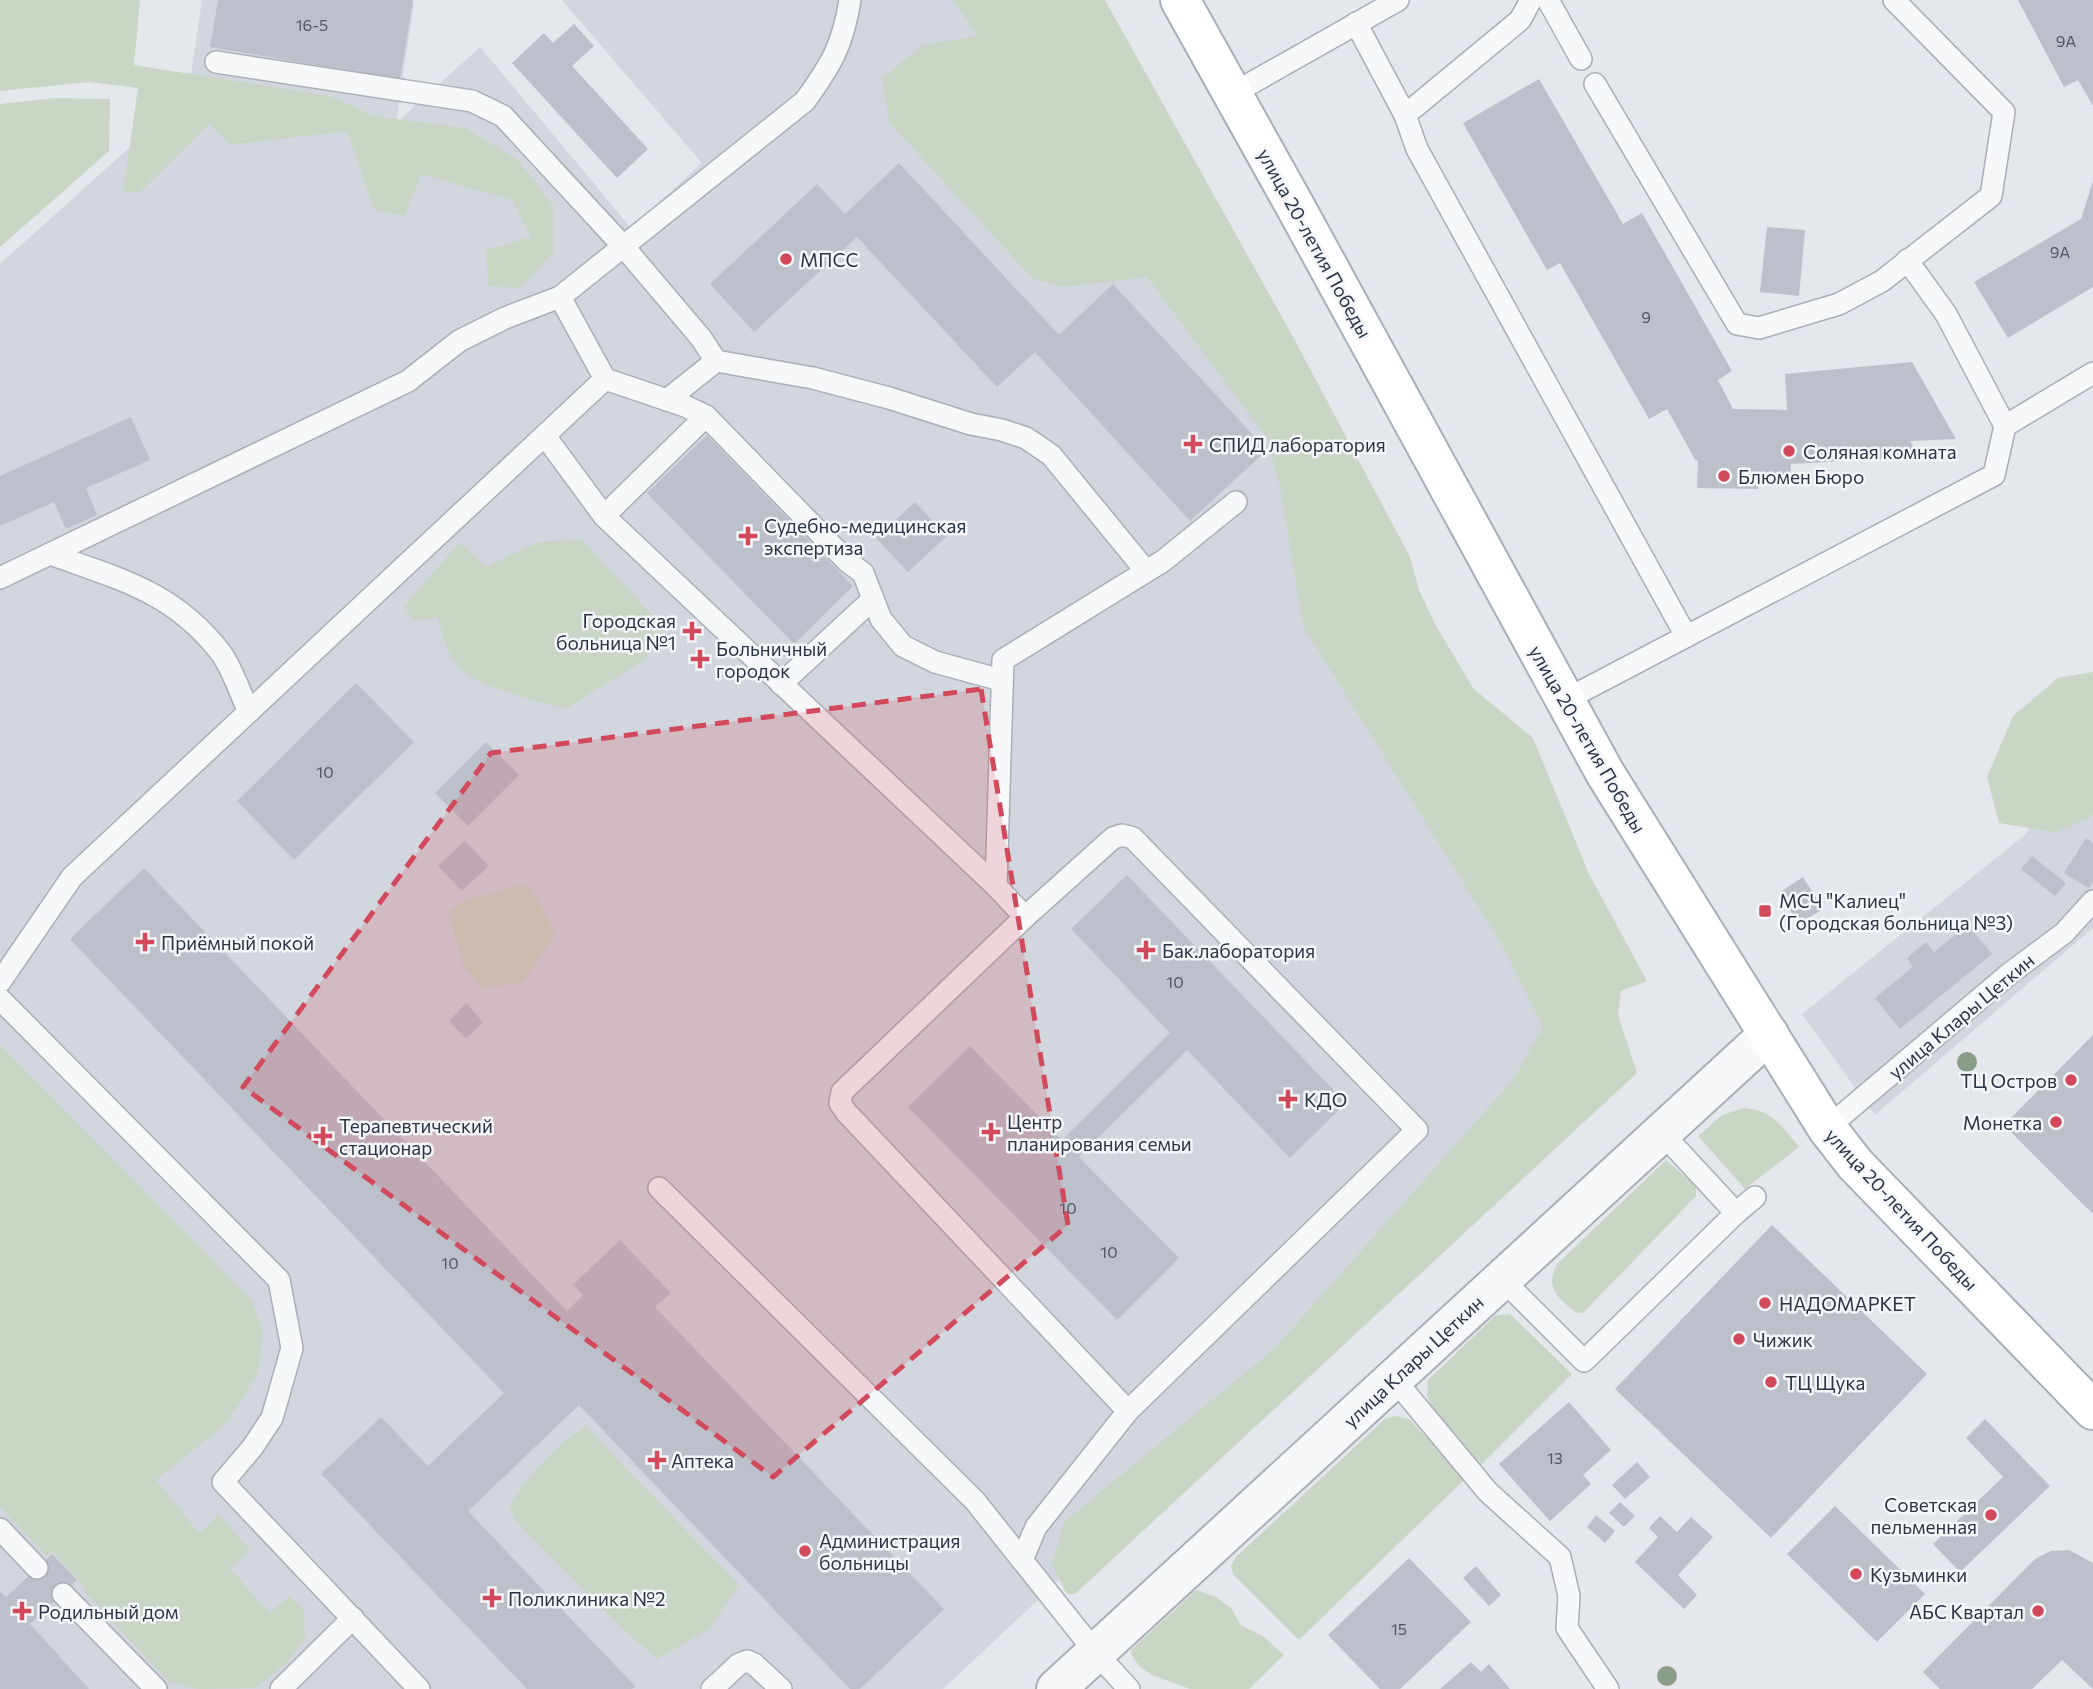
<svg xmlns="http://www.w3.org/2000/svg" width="2093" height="1689" viewBox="0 0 2093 1689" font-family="Commissioner,sans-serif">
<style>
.built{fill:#d2d6de}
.green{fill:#c9d6c5}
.building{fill:#bbc0ca}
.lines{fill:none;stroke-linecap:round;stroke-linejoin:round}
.lane-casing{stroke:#a9aeb7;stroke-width:24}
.street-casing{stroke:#a9aeb7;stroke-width:42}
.secondary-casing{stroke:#a9aeb7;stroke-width:42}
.lane{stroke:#f7f8fa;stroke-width:21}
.street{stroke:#f7f8fa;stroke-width:38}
.secondary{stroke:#fff;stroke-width:38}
.tree{fill:#899d89}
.marked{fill:#d1495b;fill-opacity:0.2;stroke:#d1495b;stroke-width:5;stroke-dasharray:14 9;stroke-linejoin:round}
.poi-dot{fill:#d1495b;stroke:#f4f6f9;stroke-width:2.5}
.labels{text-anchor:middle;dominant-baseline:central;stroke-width:5;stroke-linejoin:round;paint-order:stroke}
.number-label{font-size:16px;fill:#4f5766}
.street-label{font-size:19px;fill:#2b3445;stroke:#f4f6f9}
.poi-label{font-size:19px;fill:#2b3445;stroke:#f4f6f9;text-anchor:start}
</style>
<rect width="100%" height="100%" fill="#e4e7ec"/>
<g class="built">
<path d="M202 0H396L414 3 396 123 480 47 631 228 702 163 562 0H1029L1621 1054 943 1689H0V264L188 95Z"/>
<path d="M2093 724V928L1875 1115 1802 1014 2026 834Z"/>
</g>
<g class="green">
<path d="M0 0H140L134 65 330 96 374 116 465 128 518 160 553 206 554 251 521 288 488 286 486 250 531 237 512 200 421 174 405 216 374 210 347 131 229 145 210 123 140 192 123 193 138 88 89 82 0 91Z"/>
<path d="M953 0H1105L1292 335 1410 557 1419 590 1435 624 1473 688 1533 738 1589 874 1647 981 1621 991 1618 1015 1637 1073 1075 1594H1067L1052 1566 1064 1522 1274 1349 1513 1080 1543 1027 1502 945 1303 626 1280 487 1267 438 1147 277 1063 287 1033 279 889 122 882 78 923 45 978 36Z"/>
<path d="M55 98 110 99 109 151 0 247V104Z"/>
<path d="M582 540 665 629 644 660 566 709C537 701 473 687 455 663 446 651 442 632 438 617L413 621 404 606 460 542 485 567 539 542Z"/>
<path d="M2093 672V813L2089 818 2055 832 1999 823 1987 777 2013 716 2058 678Z"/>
<path d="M517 886 531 887 556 935 522 983 481 988 464 968 448 912 465 900Z"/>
<path d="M0 1045 251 1299 263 1330 258 1373 227 1423 156 1480 199 1533 219 1515 250 1550 230 1568 269 1613 290 1596 304 1610 305 1638 287 1663 255 1688 197 1689 169 1682 85 1592 83 1586 53 1552 46 1556 0 1507Z"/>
<path d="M1744 1108C1773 1110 1782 1127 1799 1147L1745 1189 1698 1136 1722 1115Z"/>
<path d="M1666 1160 1696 1186V1196L1583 1313C1575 1313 1573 1311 1568 1306 1552 1293 1547 1282 1558 1263Z"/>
<path d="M1510 1314 1572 1374 1480 1466 1440 1423 1427 1396 1428 1380 1496 1315Z"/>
<path d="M1397 1416 1409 1419 1466 1478 1299 1640 1233 1574 1231 1566 1236 1557 1386 1418Z"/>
<path d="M586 1427 739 1585 708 1630 657 1659 622 1628 516 1522 509 1507C522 1482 561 1439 586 1427Z"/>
<path d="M1196 1590 1216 1597 1231 1608 1241 1625 1264 1637 1284 1655 1249 1689H1190L1152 1675 1139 1666 1131 1654 1132 1649Z"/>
</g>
<g class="building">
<path d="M218 0H413L400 79 210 47Z"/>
<path d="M2018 0H2093V106L2078 80 2064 87Z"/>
<path d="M574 24 594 46 572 66 648 149 617 178 512 63 544 33 553 43Z"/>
<path d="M1539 79 1623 224 1642 213 1732 371 1718 380 1733 409 1787 410 1785 374 1912 362 1956 439 1910 441 1919 457 1791 464 1790 476 1758 475V489L1697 488 1698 460 1696 461 1667 409 1649 419 1560 263 1547 270 1463 123Z"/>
<path d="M899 163 1059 335 1113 284 1267 450 1190 521 1035 352 997 387 857 237 754 332 710 284 817 184 845 214Z"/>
<path d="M2093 181V287L2008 338 1974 282 2081 219Z"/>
<path d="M1767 227 1805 230 1799 296 1760 292Z"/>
<path d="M131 417 150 460 86 488 97 515 66 529 54 502 0 526V476Z"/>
<path d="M707 435 853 586 794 644 647 493Z"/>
<path d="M915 502 947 536 908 572 876 538Z"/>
<path d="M356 683 414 742 294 860 237 801Z"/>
<path d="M486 742 519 775 468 826 435 793Z"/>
<path d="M2086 838 2093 843V882L2089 888 2064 873Z"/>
<path d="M465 841 489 866 462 891 438 866Z"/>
<path d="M2032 856 2066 883 2055 896 2021 869Z"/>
<path d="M144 868 567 1311 583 1295 573 1285 620 1240 671 1293 655 1307 944 1609 860 1689H850L579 1405 468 1511 635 1686 632 1689H527L321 1474 381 1417 428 1466 504 1393 70 939Z"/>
<path d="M1127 875 1346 1103 1290 1158 1187 1050 1079 1157 1179 1258 1117 1320 908 1107 970 1046 1062 1140 1170 1033 1071 929Z"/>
<path d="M1803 877 1823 909 1799 924 1779 893Z"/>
<path d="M1968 925 1992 954 1900 1029 1875 998 1913 967 1907 958 1926 942 1934 952Z"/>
<path d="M466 1003 483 1022 466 1039 449 1021Z"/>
<path d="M2093 1035V1214L2004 1125Z"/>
<path d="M1772 1225 1927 1374 1771 1538 1615 1389Z"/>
<path d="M1569 1402 1611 1450 1583 1475 1591 1484 1550 1521 1499 1464Z"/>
<path d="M1985 1419 2050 1486 1960 1572 1933 1544 2003 1477 1966 1438Z"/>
<path d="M1637 1462 1650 1477 1625 1499 1612 1485Z"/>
<path d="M1620 1502 1635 1516 1624 1527 1609 1513Z"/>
<path d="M1835 1506 1925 1594 1877 1642 1787 1554Z"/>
<path d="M1596 1515 1615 1531 1605 1543 1587 1527Z"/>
<path d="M1660 1516 1677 1532 1691 1517 1713 1537 1678 1575 1697 1595 1684 1609 1635 1562 1658 1537 1649 1528Z"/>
<path d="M2069 1550 2093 1563V1689L2062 1660 2032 1689H1940L1923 1672 2035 1559 2051 1551Z"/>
<path d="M52 1554 77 1580 30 1624 89 1689H0V1591L6 1597Z"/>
<path d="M1409 1558 1471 1622 1400 1689H1380L1328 1635Z"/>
<path d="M1476 1566 1501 1595 1489 1606 1463 1578Z"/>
<path d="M1471 1662 1481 1672 1489 1664 1510 1689H1440Z"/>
</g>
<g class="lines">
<defs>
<g id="lane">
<path d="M1531 0 1520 20 1405 115 1417 149 1686 636"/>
<path d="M1548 0 1581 59"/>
<path d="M1356 23 1405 115"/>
<path d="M216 62 472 101 503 116 623 246 701 338 716 361 813 378 889 398 971 424 1002 430 1026 438 1051 455 1146 571"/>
<path d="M1595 84 1737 324 1759 328 1839 304 1882 281 1991 196 2004 112 1894 0"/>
<path d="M1232 94 1398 0"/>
<path d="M1907 260 1946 314 2005 426"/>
<path d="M560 297 605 379 685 406 706 416 847 561 863 573 881 619 903 646 935 662 1001 680"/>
<path d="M667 400 716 361"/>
<path d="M545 436 604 516 996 886"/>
<path d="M604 516 706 416"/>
<path d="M50 554C119 579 173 591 221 653 233 670 240 693 249 712"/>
<path d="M0 578 408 381 459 341 505 318 560 297 805 101C831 65 843 45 850 0"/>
<path d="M781 684 873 599"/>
<path d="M1565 700 1994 475 2005 426 2093 373"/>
<path d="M1025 917 996 886 1003 660 1163 561 1236 502"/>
<path d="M0 982 72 877 605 379"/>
<path d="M0 999 279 1280 292 1348 272 1418 252 1448 223 1482 419 1689"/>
<path d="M1827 1128 2009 974 2064 933 2093 901"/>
<path d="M1661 1132 1736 1213 1755 1197"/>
<path d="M659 1188 975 1501 1096 1653 1129 1689"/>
<path d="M1502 1279 1584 1361 1736 1213"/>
<path d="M1394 1379 1488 1492 1560 1557 1569 1596 1567 1628 1608 1689"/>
<path d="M0 1529 37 1568"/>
<path d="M1022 1560 1036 1527 1128 1411 1417 1130 1133 838 1122 835 1113 838 1025 917 842 1092 840 1103 846 1112 1128 1411"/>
<path d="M63 1594 156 1689"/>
<path d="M281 1689 353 1618"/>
<path d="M712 1689 739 1664 747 1661 754 1664 781 1689"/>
</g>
<path id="street" d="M1056 1689 1769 1034"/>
<path id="secondary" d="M1180 0 1295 206 1605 773 1827 1128 1855 1164 2093 1410"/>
</defs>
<use href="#lane" class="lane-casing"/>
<use href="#street" class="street-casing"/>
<use href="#secondary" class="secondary-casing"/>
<use href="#lane" class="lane"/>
<use href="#street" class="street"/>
<use href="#secondary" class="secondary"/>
</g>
<g class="tree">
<circle cx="1967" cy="1062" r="10"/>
<circle cx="1667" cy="1676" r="10"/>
</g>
<path class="marked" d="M981 689 1068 1225 773 1477 243 1087 491 753Z"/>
<g class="poi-dot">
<circle cx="786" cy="259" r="7"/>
<path d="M1189.5 433.5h7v7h7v7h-7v7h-7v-7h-7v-7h7z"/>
<circle cx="1789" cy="451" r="7"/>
<circle cx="1724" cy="476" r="7"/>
<path d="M744.5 525.5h7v7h7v7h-7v7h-7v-7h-7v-7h7z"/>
<path d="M688.5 620.5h7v7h7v7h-7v7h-7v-7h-7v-7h7z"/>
<path d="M696.5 648.5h7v7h7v7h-7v7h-7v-7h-7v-7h7z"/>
<rect x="1758" y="904" width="14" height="14" rx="3.5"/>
<path d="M141.5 931.5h7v7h7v7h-7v7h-7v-7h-7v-7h7z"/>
<path d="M1142.5 939.5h7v7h7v7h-7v7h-7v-7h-7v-7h7z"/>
<circle cx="2071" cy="1080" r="7"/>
<path d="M1284.5 1088.5h7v7h7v7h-7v7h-7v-7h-7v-7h7z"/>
<circle cx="2056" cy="1122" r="7"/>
<path d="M987.5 1121.5h7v7h7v7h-7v7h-7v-7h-7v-7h7z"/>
<path d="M319.5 1125.5h7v7h7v7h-7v7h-7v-7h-7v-7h7z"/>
<circle cx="1765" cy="1303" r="7"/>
<circle cx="1739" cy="1339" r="7"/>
<circle cx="1771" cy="1382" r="7"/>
<path d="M653.5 1449.5h7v7h7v7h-7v7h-7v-7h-7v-7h7z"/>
<circle cx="1991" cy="1515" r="7"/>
<circle cx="805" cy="1551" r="7"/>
<circle cx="1856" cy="1574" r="7"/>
<path d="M488.5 1587.5h7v7h7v7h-7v7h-7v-7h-7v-7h7z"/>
<path d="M18.5 1600.5h7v7h7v7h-7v7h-7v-7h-7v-7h7z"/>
<circle cx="2038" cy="1611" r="7"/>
</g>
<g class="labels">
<g class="number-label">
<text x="312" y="24">16-5</text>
<text x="2066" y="40">9А</text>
<text x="2060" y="251">9А</text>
<text x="1646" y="316">9</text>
<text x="325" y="771">10</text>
<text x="1175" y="981">10</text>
<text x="1068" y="1207">10</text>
<text x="1109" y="1251">10</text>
<text x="450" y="1262">10</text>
<text x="1555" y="1457">13</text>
<text x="1399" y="1628">15</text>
</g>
<g class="street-label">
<text transform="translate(1315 243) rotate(61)">улица 20-летия Победы</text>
<text transform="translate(1588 739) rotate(60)">улица 20-летия Победы</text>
<text transform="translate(1961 1016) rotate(-40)">улица Клары Цеткин</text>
<text transform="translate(1902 1209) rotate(47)">улица 20-летия Победы</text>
<text transform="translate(1413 1361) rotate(-43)">улица Клары Цеткин</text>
</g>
<g class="poi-label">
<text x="800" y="259">МПСС</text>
<text x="1209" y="444">СПИД лаборатория</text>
<text x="1803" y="451">Соляная комната</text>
<text x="1738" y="476">Блюмен Бюро</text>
<text x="764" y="525">Судебно-медицинская<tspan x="764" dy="22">экспертиза</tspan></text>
<text x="676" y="620" text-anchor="end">Городская<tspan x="676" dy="22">больница №1</tspan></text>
<text x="716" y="648">Больничный<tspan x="716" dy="22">городок</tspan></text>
<text x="1779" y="900">МСЧ "Калиец"<tspan x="1779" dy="22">(Городская больница №3)</tspan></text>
<text x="161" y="942">Приёмный покой</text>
<text x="1162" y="950">Бак.лаборатория</text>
<text x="2057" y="1080" text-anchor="end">ТЦ Остров</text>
<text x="1304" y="1099">КДО</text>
<text x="1007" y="1121">Центр<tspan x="1007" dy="22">планирования семьи</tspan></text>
<text x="2042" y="1122" text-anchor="end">Монетка</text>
<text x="339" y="1125">Терапевтический<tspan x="339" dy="22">стационар</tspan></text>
<text x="1779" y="1303">НАДОМАРКЕТ</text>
<text x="1753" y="1339">Чижик</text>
<text x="1785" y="1382">ТЦ Щука</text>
<text x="671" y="1460">Аптека</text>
<text x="1977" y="1504" text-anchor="end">Советская<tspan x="1977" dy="22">пельменная</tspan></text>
<text x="819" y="1540">Администрация<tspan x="819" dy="22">больницы</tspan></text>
<text x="1870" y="1574">Кузьминки</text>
<text x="508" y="1598">Поликлиника №2</text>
<text x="38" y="1611">Родильный дом</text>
<text x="2024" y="1611" text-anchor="end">АБС Квартал</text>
</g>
</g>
</svg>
